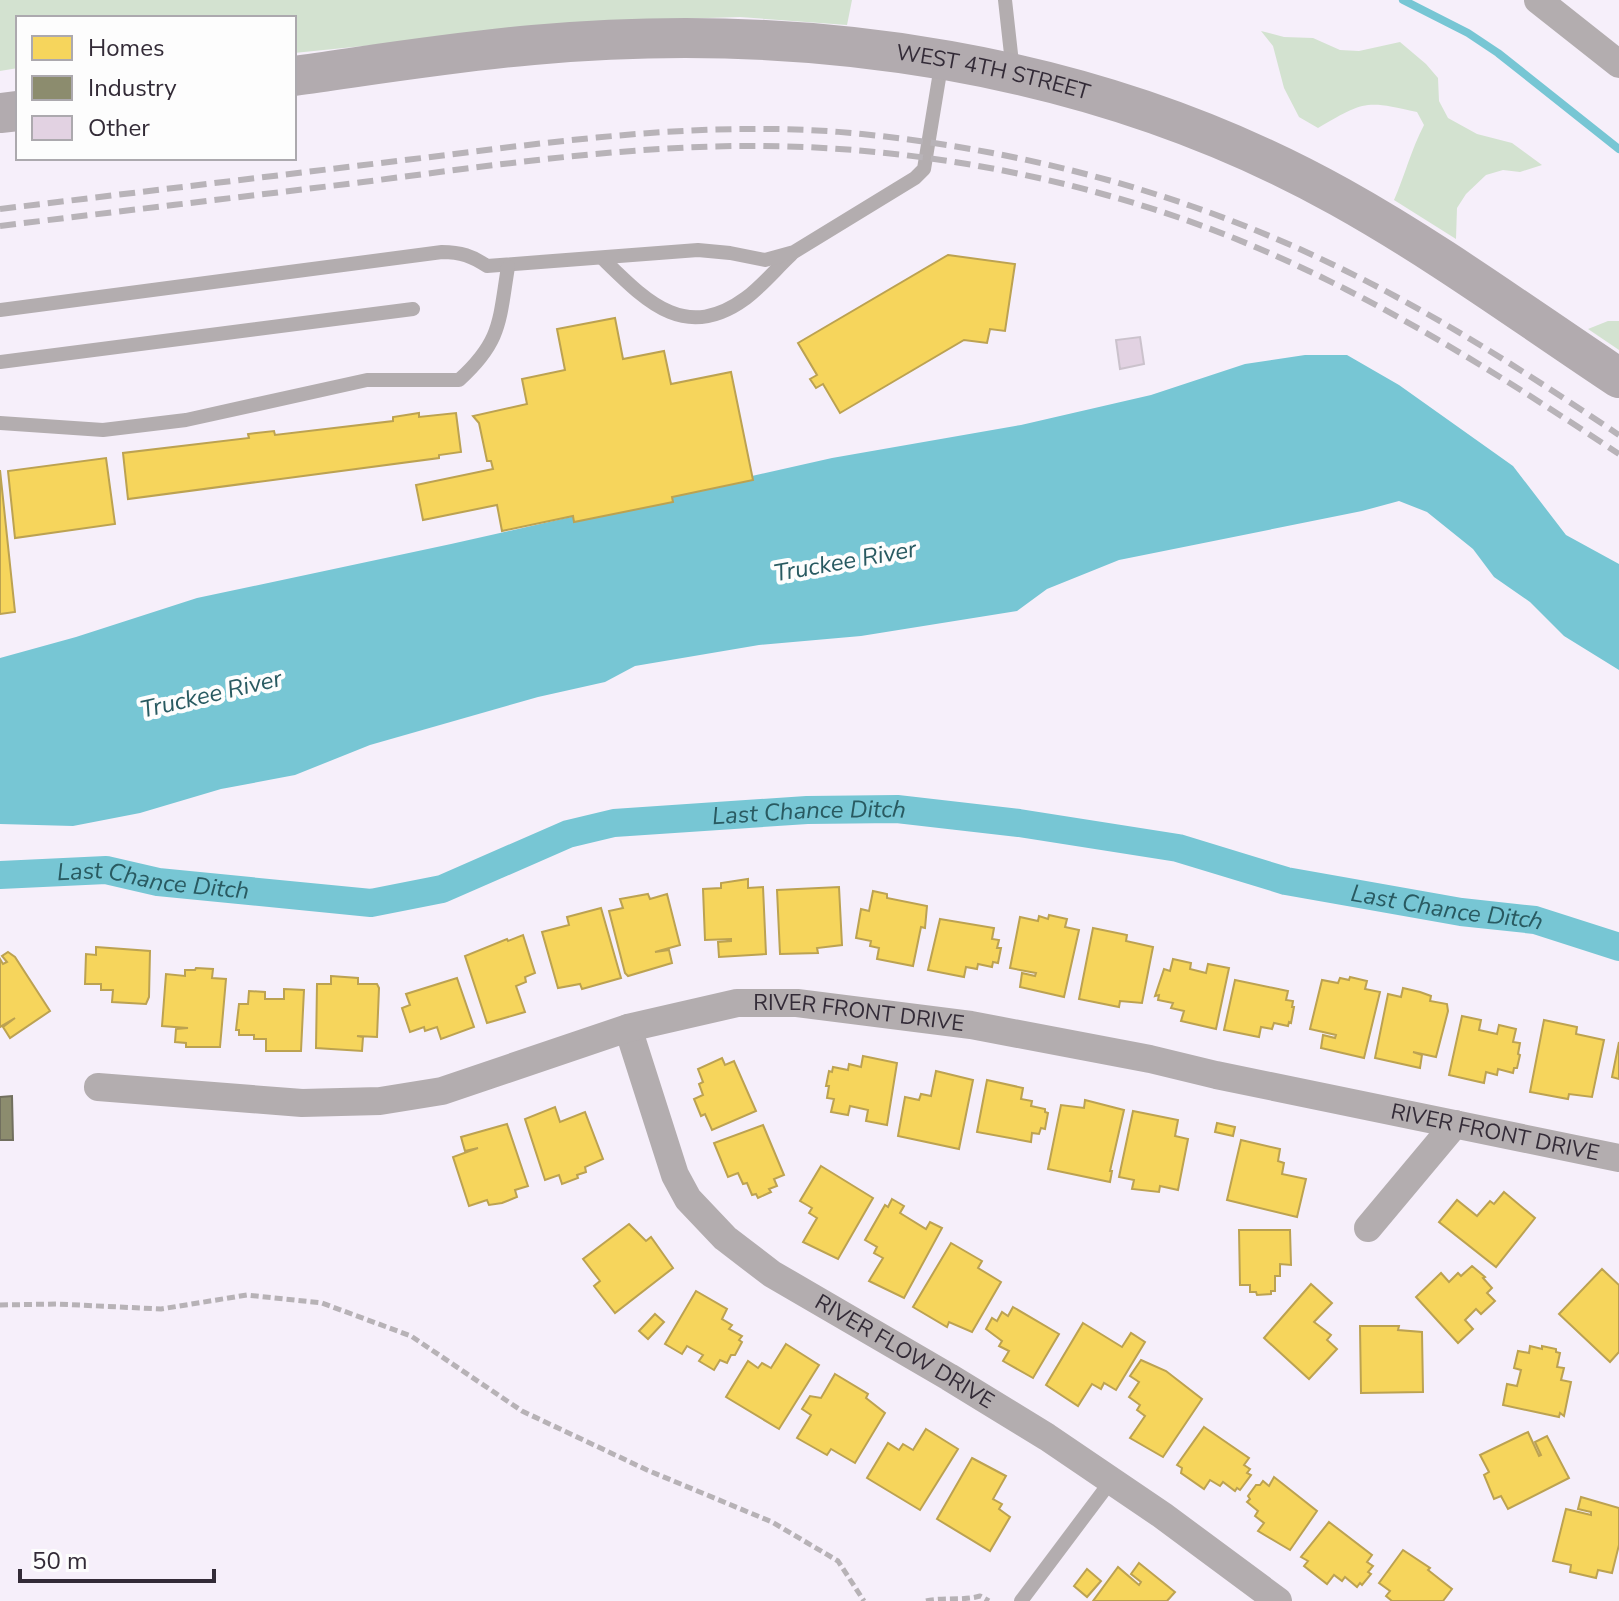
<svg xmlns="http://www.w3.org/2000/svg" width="1619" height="1601" viewBox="0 0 1619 1601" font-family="'Nunito Sans',sans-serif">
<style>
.green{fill:#d3e2d0}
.water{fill:#77c6d4}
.homes{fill:#f6d55c;stroke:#bca251;stroke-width:2}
.industry{fill:#8c8c6e;stroke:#716f5e;stroke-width:2}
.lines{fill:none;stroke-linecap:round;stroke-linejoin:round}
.stream{stroke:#77c6d4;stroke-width:8}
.canal{stroke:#77c6d4;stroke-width:28}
.building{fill:#e2d2e2;stroke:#cbc2cc;stroke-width:2}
.path{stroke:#b7b2b6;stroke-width:5;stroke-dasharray:8 4;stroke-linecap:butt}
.service{stroke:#b3adaf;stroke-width:14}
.minor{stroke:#b3adaf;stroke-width:28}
.secondary{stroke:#b2abaf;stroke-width:40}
.rail{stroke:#b8b3b8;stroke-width:6;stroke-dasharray:16 8;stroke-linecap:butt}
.labels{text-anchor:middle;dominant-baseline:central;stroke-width:8;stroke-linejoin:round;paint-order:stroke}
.street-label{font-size:22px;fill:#332b37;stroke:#fdfdfd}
.water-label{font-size:24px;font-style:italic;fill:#295a61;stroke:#fdfdfd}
</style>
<rect width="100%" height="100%" fill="#f6effa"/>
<g class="green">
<path d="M0 0H852L847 25 740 17 611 21 294 53V18H18V68L0 71Z"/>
<path d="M1261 31 1284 37 1313 38 1340 50 1359 51 1400 42 1426 64 1438 78 1439 101 1448 118 1477 134 1512 143 1542 165 1520 172 1503 170 1486 175 1466 194 1457 208 1456 239 1394 200C1405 175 1411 150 1424 125L1417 112C1365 100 1364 101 1318 128L1299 117 1284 88 1273 46Z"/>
<path d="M1608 321H1619V350L1588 329Z"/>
</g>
<path class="water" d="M1305 355H1347L1399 385 1513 466 1566 535 1619 564V670L1564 636 1530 602 1494 577 1473 549 1427 512 1399 501 1362 511 1119 560 1047 589 1017 611 861 636 759 645 635 666 605 682 538 697 370 745 295 775 221 789 140 813 73 826 0 824V658L76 637 197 598 451 544 832 458 1021 425 1151 395 1245 364Z"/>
<g class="homes">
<path d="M948 255 1015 264 1005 331 990 329 987 343 964 340 840 413 823 384 816 388 810 379 817 375 798 343Z"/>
<path d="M615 318 623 359 664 351 671 384 731 372 753 480 672 497 673 502 574 522 573 516 502 531 497 505 423 520 416 485 493 469 491 461H487L479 423 473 416 527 404 522 379 565 370 557 329Z"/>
<path d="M419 413V417L456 413 461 452 439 455V458L128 499 123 453 249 438 248 434 274 431 275 435 393 421V417Z"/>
<path d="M106 458 115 524 15 538 8 471Z"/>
<path d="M0 470 15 612 0 614Z"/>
<path d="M748 879V888L763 887 766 954 719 957 718 942 731 941V939L705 940 703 889 721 888V883Z"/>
<path d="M839 887 842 945 817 948 818 953 780 954 777 890Z"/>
<path d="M873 891 887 894V898L927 906 925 928 921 927 913 966 877 959 879 948 870 946 871 941 856 938 861 909 869 911Z"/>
<path d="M648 894 650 899 667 894 680 945 655 952 669 950 672 963 628 976 625 973 609 911 623 908 620 899Z"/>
<path d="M601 908 621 978 582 989 580 984 558 988 542 932 569 925 567 917Z"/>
<path d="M1049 915 1067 919 1065 927 1079 930 1064 997 1020 987 1022 973 1035 976 1036 973 1010 968 1020 917 1038 921 1039 916 1048 919Z"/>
<path d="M940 919 994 928 992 939 999 940 997 948H1001L998 963 993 962 992 967 978 964 977 969 966 967 964 977 928 970Z"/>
<path d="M1093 928 1127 935 1126 941 1153 947 1142 1003 1120 1001 1119 1007 1079 999Z"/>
<path d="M523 935 535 973 525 977 526 982 516 986 525 1012 487 1023 465 956 507 939 508 941Z"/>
<path d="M96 947 150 951 149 997 146 1004 112 1002 113 990H101V984H85L86 954 96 955Z"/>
<path d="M8 952 15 957 50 1011 10 1038 3 1027 15 1018 0 1027V959L3 964 7 962 2 956Z"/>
<path d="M1173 959 1191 963 1190 969 1206 973 1208 964 1229 968 1216 1029 1181 1021 1184 1011 1171 1008 1173 1003 1158 1000 1159 995 1155 996 1164 969 1170 971Z"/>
<path d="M196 968 213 969 212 978 226 979 220 1047H186V1043L175 1042 176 1029 188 1028 162 1026 166 974 185 976V970H195Z"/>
<path d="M331 976 358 978V984H377L379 988 377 1037 357 1036 363 1037 362 1051 316 1048 317 984H331Z"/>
<path d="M1350 977 1367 981 1365 989 1380 992 1364 1058 1321 1048 1323 1035 1335 1038 1336 1035 1310 1029 1322 980 1338 983 1340 978 1349 980Z"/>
<path d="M457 978 474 1027 441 1039 437 1027 425 1031 424 1027 410 1032 402 1008 410 1005 406 994Z"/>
<path d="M1235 980 1288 991 1286 1000 1293 1001 1292 1007H1294L1291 1023 1289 1022 1288 1026 1274 1023 1272 1029 1261 1027 1259 1037 1224 1030Z"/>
<path d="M1403 988 1420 992 1431 996 1430 1001 1447 1004 1448 1011 1436 1057 1413 1052 1422 1055 1420 1068 1375 1058 1388 994 1401 997Z"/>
<path d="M284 989 304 990 301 1051H266V1039H254V1035H239V1030H236L239 1004H248L249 991 265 992V999H284Z"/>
<path d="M1462 1016 1481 1020 1479 1030 1497 1034 1499 1025 1516 1029 1513 1042 1520 1043 1518 1054 1520 1055 1517 1068H1514L1513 1073 1498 1069 1497 1075 1486 1072 1484 1083 1449 1075Z"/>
<path d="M1544 1020 1577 1027 1576 1034 1604 1040 1592 1097 1569 1094 1568 1099 1530 1092Z"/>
<path d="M1619 1042V1079L1612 1077Z"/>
<path d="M863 1056 897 1063 887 1125 866 1121 868 1110 850 1106 848 1115 831 1112 834 1099 827 1098 829 1086H826L829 1071 832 1072 833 1067 848 1070 849 1064 861 1067Z"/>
<path d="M722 1058 725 1065 734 1061 756 1111 712 1130 705 1114 701 1116 694 1099 703 1095 699 1084 703 1082 698 1069Z"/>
<path d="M936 1071 973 1080 959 1149 898 1136 905 1097 919 1100 921 1094 931 1096Z"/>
<path d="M987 1080 1023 1088 1021 1099 1032 1101 1031 1106 1045 1109V1112L1048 1113 1045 1129 1041 1128 1039 1134 1032 1133 1031 1142 977 1132Z"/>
<path d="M1085 1100 1124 1110 1110 1171H1112L1110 1182 1048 1169 1061 1105 1084 1108Z"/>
<path d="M555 1107 560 1122 585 1112 603 1159 585 1167 586 1172 577 1175 578 1178 562 1184 559 1175 545 1180 525 1119Z"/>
<path d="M1133 1111 1178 1120 1175 1136 1188 1139 1178 1190 1160 1186 1159 1192 1132 1189 1134 1180 1119 1177Z"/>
<path d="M1217 1123 1235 1127 1233 1136 1215 1132Z"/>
<path d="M507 1124 528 1186 515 1190 517 1197 502 1203 489 1205 487 1200 469 1206 453 1157 478 1148 465 1151 461 1137Z"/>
<path d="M763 1125 784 1175 774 1179 777 1186 769 1189 771 1192 758 1198 756 1194 752 1195 747 1183 743 1184 738 1173 728 1177 714 1143Z"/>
<path d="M1241 1140 1280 1149 1278 1161 1284 1163 1282 1174 1306 1179 1297 1217 1227 1200Z"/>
<path d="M821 1166 873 1198 838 1259 803 1242 817 1218 809 1213 812 1208 800 1201Z"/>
<path d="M1504 1192 1535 1218 1496 1267 1439 1222 1457 1200 1477 1216 1490 1201 1494 1204Z"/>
<path d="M892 1199 904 1206 900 1213 926 1229 930 1222 942 1228 904 1298 869 1281 883 1258 874 1253 877 1247 865 1240 885 1205 888 1207Z"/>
<path d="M629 1224 646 1241 651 1237 673 1268 615 1313 594 1286 600 1281 583 1259Z"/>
<path d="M1239 1230H1290L1291 1265 1280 1264V1276H1275V1291H1271V1294L1257 1295 1256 1292H1250V1285H1240Z"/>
<path d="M951 1243 982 1261 978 1268 1001 1282 972 1332 949 1322 947 1327 913 1307Z"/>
<path d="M1472 1266 1485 1277 1483 1278 1492 1288 1487 1293 1495 1301 1481 1314 1476 1309 1465 1320 1473 1329 1458 1343 1416 1297 1441 1273 1449 1282 1458 1273 1461 1276Z"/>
<path d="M1602 1269 1619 1285V1352L1610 1362 1559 1314Z"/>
<path d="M1311 1284 1332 1303 1314 1322 1331 1335 1327 1340 1337 1349 1309 1379 1264 1338Z"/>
<path d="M696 1291 727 1309 722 1319 732 1325 729 1329 742 1336 739 1340 742 1342 735 1355H731L727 1363 720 1360 714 1370 699 1361 703 1355 687 1346 682 1354 665 1344Z"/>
<path d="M1013 1307 1059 1334 1033 1378 1003 1361 1009 1351 999 1346 1002 1341 986 1329 992 1318 997 1321 1002 1312 1008 1316Z"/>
<path d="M655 1314 664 1322 648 1339 639 1331Z"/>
<path d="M1083 1323 1122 1347 1131 1333 1145 1342 1116 1390 1104 1383 1101 1389 1092 1384 1078 1406 1046 1385Z"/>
<path d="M1360 1326H1399L1398 1330 1422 1332 1423 1392 1361 1393Z"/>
<path d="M786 1344 819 1365 779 1429 726 1397 748 1361 758 1368 762 1363 771 1368Z"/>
<path d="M1530 1346 1542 1349V1346L1556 1349V1352L1560 1353 1557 1367 1564 1368 1561 1380 1571 1382 1564 1416 1560 1413 1559 1417 1503 1405 1507 1384 1517 1386 1521 1370 1514 1368 1518 1351 1529 1353Z"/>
<path d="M1141 1360 1166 1371 1202 1399 1163 1457 1130 1438 1145 1416 1137 1410 1140 1405 1129 1397 1139 1382 1130 1376Z"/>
<path d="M835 1374 868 1394 866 1398 885 1413 855 1463 831 1449 827 1455 797 1438 811 1415 802 1409 810 1396 821 1398Z"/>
<path d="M1204 1427 1249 1458 1244 1465 1250 1469 1247 1473 1251 1475 1240 1490 1237 1488 1235 1491 1223 1482 1220 1486 1210 1480 1204 1489 1181 1473 1182 1468 1177 1465Z"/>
<path d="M926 1429 958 1449 920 1510 867 1478 888 1443 899 1450 903 1444 913 1450Z"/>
<path d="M1528 1432 1539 1456 1541 1455 1535 1442 1547 1436 1569 1478 1508 1509 1501 1496 1494 1499 1484 1475 1489 1472 1480 1455Z"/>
<path d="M972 1458 1006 1476 993 1499 1002 1504 999 1509 1010 1517 990 1551 937 1519Z"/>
<path d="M1274 1477 1317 1511 1290 1550 1258 1531 1264 1523 1255 1516 1258 1511 1247 1502 1250 1499 1248 1496 1256 1485H1260L1263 1481 1269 1486Z"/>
<path d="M1581 1497 1619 1508V1545L1612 1573 1598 1570 1596 1578 1570 1572 1571 1565 1553 1561 1566 1509 1591 1515V1512L1578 1509Z"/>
<path d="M1329 1522 1372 1555 1367 1562 1373 1566 1368 1572 1371 1574 1362 1585 1360 1583 1357 1587 1345 1577 1342 1581 1334 1575 1327 1584 1304 1566 1308 1561 1301 1557Z"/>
<path d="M1403 1550 1430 1568 1428 1570 1452 1589 1443 1601H1392L1386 1596 1390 1591 1379 1583Z"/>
<path d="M1139 1563 1175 1592 1167 1601H1093L1118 1567 1139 1585 1141 1582 1131 1574Z"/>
<path d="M1087 1569 1101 1581 1087 1597 1074 1586Z"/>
</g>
<path class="industry" d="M12 1096 13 1140H0V1097Z"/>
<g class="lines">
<path class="stream" d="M1403 0 1468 33 1498 53 1619 149"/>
<path class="canal" id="s1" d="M0 875 106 870 158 882 371 903 442 889 568 834 614 823 807 810 897 809 1019 823 1178 848 1286 881 1461 912 1535 920 1619 947"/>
</g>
<path class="building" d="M1140 337 1144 364 1120 369 1116 340Z"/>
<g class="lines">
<g class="path">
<path d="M0 1305 57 1304 161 1309 247 1295 322 1303 411 1336 522 1411 647 1470 772 1522 838 1561 864 1601"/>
<path d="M926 1601C944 1597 964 1601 980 1596L989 1601"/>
</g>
<g class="service">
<path d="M1005 0 1013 72"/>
<path d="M602 258C646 301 685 343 746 298 762 286 776 269 791 255"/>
<path d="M0 310 442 252C461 252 472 256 487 266L698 250 730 253 765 260 794 252 915 178 924 169 942 60"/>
<path d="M0 362 413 309"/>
<path d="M0 423 103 430 186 420 367 380H459C502 341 499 321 508 267"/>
<path d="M1021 1601 1111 1481"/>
</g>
<g class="minor">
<path d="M1538 0 1619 64"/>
<path id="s2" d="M628 1028 675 1175 688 1199 725 1238 772 1274 949 1377 1047 1437 1162 1515 1278 1601"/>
<path id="s3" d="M98 1087 302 1103 380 1101 442 1091 628 1028 737 1003H797L971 1025 1150 1059 1216 1075 1619 1158"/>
<path d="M1368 1228 1455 1124"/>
</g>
<g class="secondary">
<path id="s4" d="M294 76C373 65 453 52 533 45 809 20 1096 61 1340 197 1437 251 1527 317 1619 378"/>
<path d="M0 113 18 111"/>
</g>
<g class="rail">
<path d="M0 209C141 192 281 175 422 158 567 140 716 119 862 134 1029 151 1192 195 1342 269 1439 316 1530 375 1619 435"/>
<path d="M0 226C121 211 242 197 363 182 487 166 610 148 735 146 887 144 1043 170 1186 220 1342 275 1482 363 1619 454"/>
</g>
</g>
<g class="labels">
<g class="street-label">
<text stroke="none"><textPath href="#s4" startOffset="704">WEST 4TH STREET</textPath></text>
<text stroke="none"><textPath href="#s3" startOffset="776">RIVER FRONT DRIVE</textPath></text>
<text stroke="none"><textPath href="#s3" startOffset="1424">RIVER FRONT DRIVE</textPath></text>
<text stroke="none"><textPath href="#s2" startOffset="448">RIVER FLOW DRIVE</textPath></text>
</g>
<g class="water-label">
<text transform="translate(845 561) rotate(-10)">Truckee River</text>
<text transform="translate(211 694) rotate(-13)">Truckee River</text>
<text stroke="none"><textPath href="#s1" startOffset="826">Last Chance Ditch</textPath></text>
<text stroke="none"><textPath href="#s1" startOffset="154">Last Chance Ditch</textPath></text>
<text stroke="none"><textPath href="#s1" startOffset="1474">Last Chance Ditch</textPath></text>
</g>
</g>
<rect x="16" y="16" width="280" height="144" fill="#fdfdfd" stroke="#aca9ae" stroke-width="2"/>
<rect x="32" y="36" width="40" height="24" fill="#f6d55c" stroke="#aca9ae" stroke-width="2"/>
<text x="88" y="56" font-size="24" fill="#332b37">Homes</text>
<rect x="32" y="76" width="40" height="24" fill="#8c8c6e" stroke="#aca9ae" stroke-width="2"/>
<text x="88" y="96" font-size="24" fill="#332b37">Industry</text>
<rect x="32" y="116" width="40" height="24" fill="#e2d2e2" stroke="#aca9ae" stroke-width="2"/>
<text x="88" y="136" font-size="24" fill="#332b37">Other</text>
<path d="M20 1569v12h194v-12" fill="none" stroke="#332b37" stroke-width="4"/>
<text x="32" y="1569" font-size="24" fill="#332b37" stroke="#fdfdfd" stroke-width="6" paint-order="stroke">50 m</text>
</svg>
